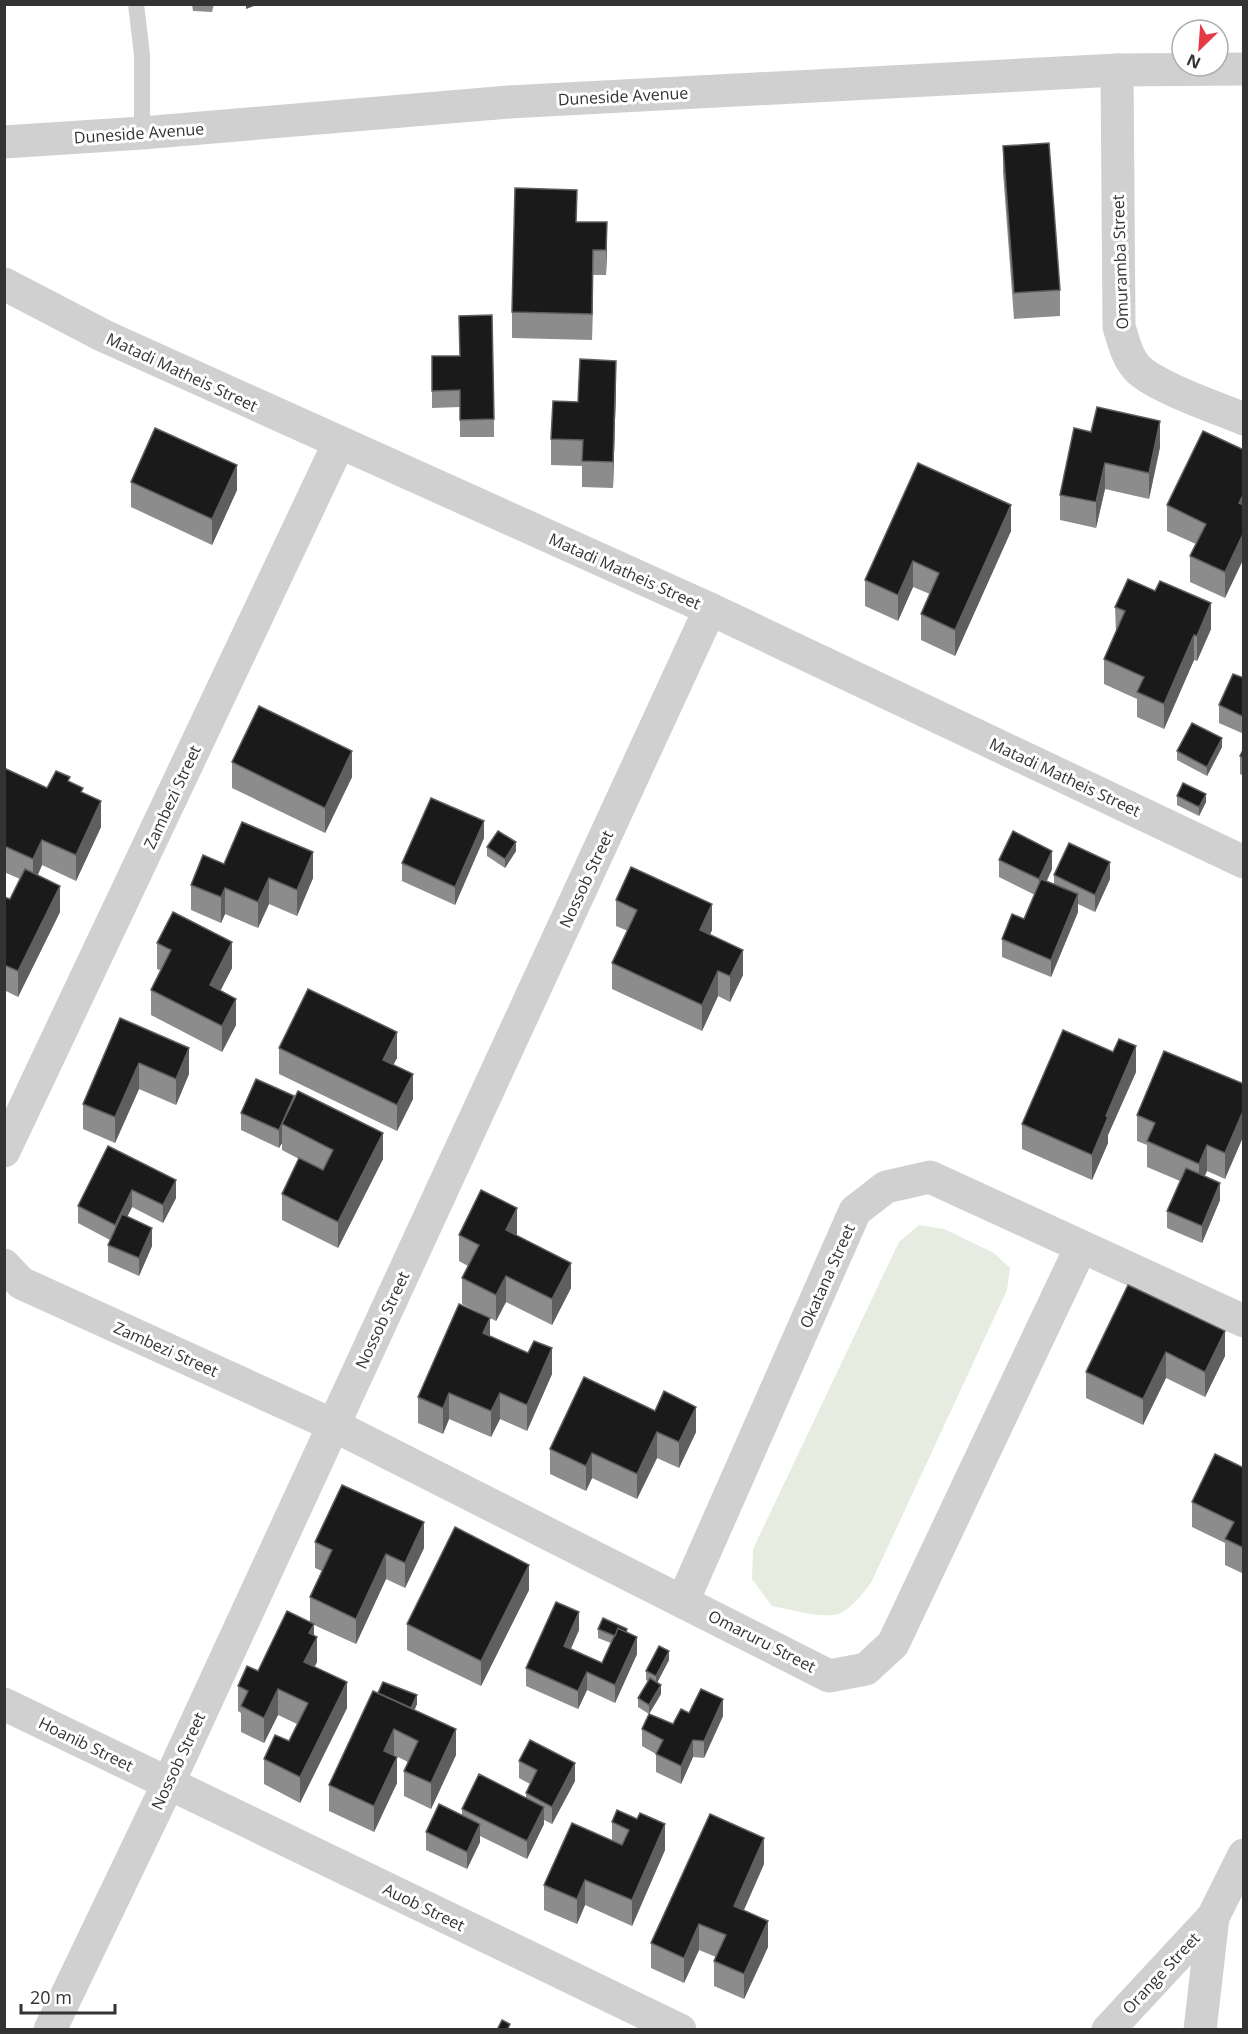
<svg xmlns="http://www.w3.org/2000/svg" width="1248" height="2034" viewBox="0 0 1248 2034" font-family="'Open Sans',sans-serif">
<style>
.green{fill:#e6ecdf}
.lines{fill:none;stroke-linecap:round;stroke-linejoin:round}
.lane{stroke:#d0d0d0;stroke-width:16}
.street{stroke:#d0d0d0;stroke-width:33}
.wall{fill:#8c8c8c}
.shaded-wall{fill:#5f5f5f}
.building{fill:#1a1a1a;stroke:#5f5f5f;stroke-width:1.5}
.labels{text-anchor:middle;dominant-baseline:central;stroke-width:6;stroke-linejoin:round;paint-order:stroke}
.street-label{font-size:16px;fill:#333;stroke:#fff}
</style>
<rect width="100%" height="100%" fill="#fff"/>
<path class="green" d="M919 1225 944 1229 994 1253 1010 1268 1007 1290 872 1581C864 1592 852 1609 838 1614 825 1619 787 1609 772 1606L752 1579 753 1549 899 1242Z"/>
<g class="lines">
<path class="lane" d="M136 4 142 55V133"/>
<g class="street">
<path d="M1117 70 1119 327C1124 342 1127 358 1138 369 1156 387 1218 408 1244 419"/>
<path d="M4 142 142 133 509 102 1117 70 1244 69"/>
<path d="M4 284 104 336 710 609 1244 862"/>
<path d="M4 1151 339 443"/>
<path d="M4 1265 21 1283 333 1425 829 1676 866 1669 893 1644 1081 1247"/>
<path d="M683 1601 855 1211 886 1187 930 1177 1244 1321"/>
<path d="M4 1704 680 2030"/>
<path d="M1213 1917 1244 1855"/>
<path d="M50 2030 168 1784 710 609"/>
<path d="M1108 2030 1213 1917 1200 2030"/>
</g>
</g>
<g class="wall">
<path d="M192 4H214L212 12 193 11Z"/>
<path d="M1003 146 1060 290V316L1014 319 1003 172Z"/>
<path d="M577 222 607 248 606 275H593L592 340 512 338V312Z"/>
<path d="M432 356 494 419V437H460V407L432 408Z"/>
<path d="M616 387 613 488 582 487V466L551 465V439L578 402Z"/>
<path d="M1074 428 1160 447 1149 499 1105 489 1096 528 1060 520V495Z"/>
<path d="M1244 450 1225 598 1190 582V556L1196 544 1167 531V505Z"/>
<path d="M918 463 1011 531 955 656 921 640V614L930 594 913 587 898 621 865 606V580Z"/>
<path d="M131 482 237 490 212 545 131 507Z"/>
<path d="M1115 607 1211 629 1197 661 1194 660 1164 729 1137 717V699L1104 684V659L1116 633Z"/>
<path d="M1244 678V734L1219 723V705Z"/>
<path d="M1222 747 1207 776 1177 760V751Z"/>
<path d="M1244 748V776L1240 774V756Z"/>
<path d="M232 762 352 777 325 833 232 788Z"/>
<path d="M4 768 47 788 70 782 83 793 101 827 76 881 42 865 38 875 60 912 18 997 4 990V897L10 899 20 879 4 872Z"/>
<path d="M1177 796 1206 802 1199 816 1177 805Z"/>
<path d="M484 838 455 905 402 881V863Z"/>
<path d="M487 847 516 851 505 868 487 856Z"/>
<path d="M999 860 1052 869 1047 881 1054 884V875L1110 879 1095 912 1078 904V912L1051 977 1002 957V939L1024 919 1035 895 999 877Z"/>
<path d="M224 864 313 878 297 916 269 904 258 928 225 914 221 923 191 910V885Z"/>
<path d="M616 900 712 930 710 935 743 975 730 1002 718 996 702 1031 612 989V963L628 931 616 926Z"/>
<path d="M157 943 232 968 220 991 236 1025 222 1052 151 1015V990L160 970 157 969Z"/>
<path d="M120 1018 189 1074 176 1105 139 1089 115 1143 83 1129V1104Z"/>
<path d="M279 1048 397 1058 393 1064 413 1099 397 1131 279 1074Z"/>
<path d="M1136 1072 1108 1135V1143L1092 1180 1022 1149V1124Z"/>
<path d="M1244 1084 1225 1179 1207 1171 1204 1176 1220 1200 1202 1243 1167 1228V1211L1180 1181 1147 1167V1145L1137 1141V1115Z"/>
<path d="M294 1099 383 1159 338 1248 282 1220V1194L299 1159 282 1150V1143L279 1148 241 1130V1113Z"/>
<path d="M108 1146 176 1198 163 1223 132 1207 127 1217 152 1246 139 1276 108 1262V1245L110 1240 78 1223V1206Z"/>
<path d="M517 1234 516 1235 571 1288 552 1325 506 1302 496 1321 462 1304V1278L468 1266 459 1261V1235Z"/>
<path d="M1128 1285 1225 1356 1205 1397 1166 1378 1143 1425 1086 1398V1372Z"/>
<path d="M490 1336 552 1374 527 1431 500 1419 491 1437 449 1419 443 1434 418 1423V1397Z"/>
<path d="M655 1411 696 1432 679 1468 657 1458 637 1499 592 1478 586 1491 550 1474V1449Z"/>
<path d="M1244 1468V1574L1225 1565V1543L1192 1527V1502Z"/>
<path d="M315 1542 424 1548 405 1588 386 1579 356 1644 314 1625V1635L317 1662 314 1667 347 1708 300 1803 264 1784V1759L289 1741 297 1724 278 1715 264 1743 241 1732V1713L238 1711V1686L258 1671 310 1622V1597L322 1571 315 1568Z"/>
<path d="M529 1590 481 1686 407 1650V1624Z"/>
<path d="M598 1629 627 1632 637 1654 615 1703 587 1690 578 1709 526 1686V1668L579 1630 571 1649 602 1663 611 1643 598 1638Z"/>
<path d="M669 1660 657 1682 661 1694 649 1714 638 1707V1698L648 1681 646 1680V1671Z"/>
<path d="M378 1693 417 1704 414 1710 456 1755 431 1809 404 1796V1771L408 1762 394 1755 397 1783 374 1832 329 1811V1785Z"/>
<path d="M689 1713 723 1716 704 1758 693 1757 681 1784 656 1772V1754L642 1746V1729L673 1724Z"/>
<path d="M519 1761 575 1781 552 1824 544 1820V1824L527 1859 480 1836V1842L467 1869 426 1850V1832L462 1815V1809L526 1797V1793L530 1784 519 1778Z"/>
<path d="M637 1819 665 1850 632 1926 585 1905 577 1924 544 1910V1885L612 1840V1822Z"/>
<path d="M764 1864 744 1910 768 1947 744 1999 714 1986V1961L716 1957 699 1950 684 1983 651 1968V1943Z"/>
</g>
<g class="shaded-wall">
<path d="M246 4H259L246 9Z"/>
<path d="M607 222V248L606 275V250Z"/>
<path d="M593 250V275L592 340V314Z"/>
<path d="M616 361V387L613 488V462Z"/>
<path d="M1160 421V447L1149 499V473Z"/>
<path d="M1105 463V489L1096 528V502Z"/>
<path d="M237 465V490L212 545V519Z"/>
<path d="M1244 493V518L1239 503Z"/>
<path d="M1011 505V531L955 656V630Z"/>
<path d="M1244 532V558L1225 598V572Z"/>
<path d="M913 561V587L898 621V595Z"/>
<path d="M1211 603V629L1197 661V636Z"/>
<path d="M1194 635V660L1164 729V704Z"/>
<path d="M1222 738V747L1207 776V767Z"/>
<path d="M352 751V777L325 833V808Z"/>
<path d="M1206 794V802L1199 816V807Z"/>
<path d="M101 801V827L76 881V855Z"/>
<path d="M484 821V838L455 905V887Z"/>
<path d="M42 840V865L33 885V859Z"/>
<path d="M516 842V851L505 868V859Z"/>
<path d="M1052 851V869L1039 897V879Z"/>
<path d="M313 852V878L297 916V890Z"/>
<path d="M1110 862V879L1095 912V895Z"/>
<path d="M269 878V904L258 928V902Z"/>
<path d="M60 886V912L18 997V971Z"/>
<path d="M225 888V914L221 923V897Z"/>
<path d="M1078 894V912L1051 977V960Z"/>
<path d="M712 904V930L700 956V930Z"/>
<path d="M232 942V968L210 1011V985Z"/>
<path d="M743 950V975L730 1002V976Z"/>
<path d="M718 971V996L702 1031V1005Z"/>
<path d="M236 999V1025L222 1052V1026Z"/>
<path d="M397 1032V1058L383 1085V1060Z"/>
<path d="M1136 1046V1072L1108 1135V1143L1092 1180V1155L1106 1116Z"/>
<path d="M189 1048V1074L176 1105V1079Z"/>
<path d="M139 1063V1089L115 1143V1117Z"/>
<path d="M413 1074V1099L397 1131V1105Z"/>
<path d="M1244 1109V1135L1225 1179V1153Z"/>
<path d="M282 1125V1143L279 1148V1130Z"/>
<path d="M383 1133V1159L338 1248V1222Z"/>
<path d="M1207 1145V1171L1199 1189V1164Z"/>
<path d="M176 1180V1198L163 1223V1205Z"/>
<path d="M1220 1183V1200L1202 1243V1226Z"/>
<path d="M132 1190V1207L115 1242V1225Z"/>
<path d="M517 1208V1234L506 1256V1230Z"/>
<path d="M152 1228V1246L139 1276V1258Z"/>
<path d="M571 1263V1288L552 1325V1299Z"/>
<path d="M506 1276V1302L496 1321V1295Z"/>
<path d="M490 1318V1344L483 1333Z"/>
<path d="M1225 1331V1356L1205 1397V1372Z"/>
<path d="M552 1348V1374L527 1431V1405Z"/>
<path d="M1166 1352V1378L1143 1425V1399Z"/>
<path d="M449 1393V1419L443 1434V1408Z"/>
<path d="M500 1393V1419L491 1437V1411Z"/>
<path d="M696 1407V1432L679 1468V1442Z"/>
<path d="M657 1432V1458L637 1499V1474Z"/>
<path d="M592 1453V1478L586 1491V1466Z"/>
<path d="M424 1522V1548L405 1588V1563Z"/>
<path d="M386 1554V1579L356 1644V1619Z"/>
<path d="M529 1565V1590L481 1686V1661Z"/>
<path d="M579 1612V1630L564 1663V1646Z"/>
<path d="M314 1624V1642L317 1637V1662L304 1688V1662L309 1633Z"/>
<path d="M637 1637V1654L615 1703V1685Z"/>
<path d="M669 1651V1660L656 1685V1676Z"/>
<path d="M587 1672V1690L578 1709V1691Z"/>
<path d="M347 1682V1708L300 1803V1777Z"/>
<path d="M661 1685V1694L649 1714V1705Z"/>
<path d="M278 1689V1715L264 1743V1718Z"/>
<path d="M417 1695V1704L407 1728V1719Z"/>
<path d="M723 1699V1716L704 1758V1741Z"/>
<path d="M394 1729V1755L384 1776V1751Z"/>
<path d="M456 1729V1755L431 1809V1783Z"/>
<path d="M693 1740V1757L681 1784V1766Z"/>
<path d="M397 1757V1783L374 1832V1806Z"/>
<path d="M575 1763V1781L552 1824V1807Z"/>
<path d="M544 1807V1824L527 1859V1841Z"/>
<path d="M480 1824V1842L467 1869V1852Z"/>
<path d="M665 1824V1850L632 1926V1900Z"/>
<path d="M764 1838V1864L734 1932V1906Z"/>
<path d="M585 1880V1905L577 1924V1899Z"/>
<path d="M768 1921V1947L744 1999V1974Z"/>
<path d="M699 1924V1950L684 1983V1958Z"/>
</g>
<g class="building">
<path d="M1049 143 1060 290 1014 293 1003 146Z"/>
<path d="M515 188 577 190 576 222H607L606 250H593L592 314 512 312Z"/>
<path d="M492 315 494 419 460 420V390L432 391V356H460L459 316Z"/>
<path d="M580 359 616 361 613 462 582 461 583 440 551 439 553 401 578 402Z"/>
<path d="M1097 407 1160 421 1149 473 1105 463 1096 502 1060 495 1074 428 1091 432Z"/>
<path d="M155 428 237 465 212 519 131 482Z"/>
<path d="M1203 431 1244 450V493L1239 503 1244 505V532L1225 572 1190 556 1206 524 1167 505Z"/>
<path d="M918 463 1011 505 955 630 921 614 939 573 913 561 898 595 865 580Z"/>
<path d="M1128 579 1155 591 1160 581 1211 603 1197 636 1194 635 1164 704 1137 692 1144 677 1104 659 1125 611 1115 607Z"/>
<path d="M1233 674 1244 678V717L1219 705Z"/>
<path d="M259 706 352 751 325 808 232 762Z"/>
<path d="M1192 723 1222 738 1207 767 1177 751Z"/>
<path d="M1244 748V758L1240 756Z"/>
<path d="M4 768 47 788 56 771 70 777 68 781 83 788 81 792 101 801 76 855 42 840 33 859 4 846Z"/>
<path d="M1183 783 1206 794 1199 807 1177 796Z"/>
<path d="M431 798 484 821 455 887 402 863Z"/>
<path d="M242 822 313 852 297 890 269 878 258 902 225 888 221 897 191 885 203 855 224 864Z"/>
<path d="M498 831 516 842 505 859 487 847Z"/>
<path d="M1013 831 1052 851 1039 879 999 860Z"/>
<path d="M1069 843 1110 862 1095 895 1054 875Z"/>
<path d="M631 867 712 904 700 930 743 950 730 976 718 971 702 1005 612 963 637 910 616 900Z"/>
<path d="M25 869 60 886 18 971 4 965V897L10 899Z"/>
<path d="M1041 879 1078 894 1051 960 1002 939 1012 914 1024 919Z"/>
<path d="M173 912 232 942 210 985 236 999 222 1026 151 990 171 950 157 943Z"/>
<path d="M308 989 397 1032 383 1060 413 1074 397 1105 279 1048Z"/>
<path d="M120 1018 189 1048 176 1079 139 1063 115 1117 83 1104Z"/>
<path d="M1063 1030 1113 1052 1119 1039 1136 1046 1106 1116 1108 1117 1092 1155 1022 1124Z"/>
<path d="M1164 1051 1244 1084V1109L1225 1153 1207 1145 1199 1164 1147 1141 1155 1123 1137 1115Z"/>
<path d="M256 1079 294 1096 279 1130 241 1113Z"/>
<path d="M298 1091 383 1133 338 1222 282 1194 299 1158 323 1170 333 1150 282 1124Z"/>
<path d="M108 1146 176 1180 163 1205 132 1190 115 1225 78 1206Z"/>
<path d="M1186 1168 1220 1183 1202 1226 1167 1211Z"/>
<path d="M481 1190 517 1208 506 1230 571 1263 552 1299 506 1276 496 1295 462 1278 479 1245 459 1235Z"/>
<path d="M122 1214 152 1228 139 1258 108 1245Z"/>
<path d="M1128 1285 1225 1331 1205 1372 1166 1352 1143 1399 1086 1372Z"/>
<path d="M459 1304 490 1318 483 1333 528 1353 534 1341 552 1348 527 1405 500 1393 491 1411 449 1393 443 1408 418 1397Z"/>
<path d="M584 1377 655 1411 664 1391 696 1407 679 1442 657 1432 637 1474 592 1453 586 1466 550 1449Z"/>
<path d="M1215 1454 1244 1468V1548L1225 1539 1234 1522 1192 1502Z"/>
<path d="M342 1485 424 1522 405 1563 386 1554 356 1619 310 1597 332 1550 315 1542Z"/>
<path d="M455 1527 529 1565 481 1661 407 1624Z"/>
<path d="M556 1602 579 1612 564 1646 602 1663 618 1628 637 1637 615 1685 587 1672 578 1691 526 1668Z"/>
<path d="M287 1611 314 1624 309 1633 317 1637 304 1662 347 1682 300 1777 264 1759 275 1735 289 1741 308 1703 278 1689 264 1718 241 1706 248 1691 238 1686 247 1666 258 1671Z"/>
<path d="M603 1618 627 1629 626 1632 618 1628 615 1636 598 1629Z"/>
<path d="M659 1646 669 1651 656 1676 646 1671Z"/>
<path d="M650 1678 661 1685 649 1705 638 1698Z"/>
<path d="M383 1682 417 1695 411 1708 378 1693Z"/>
<path d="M701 1689 723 1699 704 1741 693 1740 681 1766 656 1754 663 1740 642 1729 649 1714 673 1724 681 1709 689 1713Z"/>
<path d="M373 1691 456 1729 431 1783 404 1771 418 1741 394 1729 384 1751 397 1757 374 1806 329 1785Z"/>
<path d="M530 1740 575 1763 552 1807 526 1793 537 1770 519 1761Z"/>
<path d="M479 1774 544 1807 527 1841 462 1809Z"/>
<path d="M439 1804 480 1824 467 1852 426 1832Z"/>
<path d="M617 1810 637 1819 640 1813 665 1824 632 1900 585 1880 577 1899 544 1885 572 1823 622 1845 629 1830 612 1822Z"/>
<path d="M710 1814 764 1838 734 1906 768 1921 744 1974 714 1961 726 1935 699 1924 684 1958 651 1943Z"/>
<path d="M502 2020 510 2024 507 2030H497Z"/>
</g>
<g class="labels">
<g class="street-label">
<text transform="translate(623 96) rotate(-3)">Duneside Avenue</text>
<text transform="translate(139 133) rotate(-4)">Duneside Avenue</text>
<text transform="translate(1120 262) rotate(-92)">Omuramba Street</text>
<text transform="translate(182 372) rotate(25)">Matadi Matheis Street</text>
<text transform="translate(625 571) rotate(24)">Matadi Matheis Street</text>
<text transform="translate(1065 777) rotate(25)">Matadi Matheis Street</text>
<text transform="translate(172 797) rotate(-65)">Zambezi Street</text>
<text transform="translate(586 879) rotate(-65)">Nossob Street</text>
<text transform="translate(827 1276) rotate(-66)">Okatana Street</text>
<text transform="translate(382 1320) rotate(-65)">Nossob Street</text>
<text transform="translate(166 1349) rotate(24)">Zambezi Street</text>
<text transform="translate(762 1641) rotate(27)">Omaruru Street</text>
<text transform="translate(86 1744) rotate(26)">Hoanib Street</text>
<text transform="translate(178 1761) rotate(-65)">Nossob Street</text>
<text transform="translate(424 1907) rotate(26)">Auob Street</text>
<text transform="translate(1161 1973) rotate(-47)">Orange Street</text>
</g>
</g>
<rect width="1248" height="2034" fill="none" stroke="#333333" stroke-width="12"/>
<g transform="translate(1200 48) rotate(205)"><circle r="28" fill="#ffffff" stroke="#adadad" stroke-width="1.5"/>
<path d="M0-4.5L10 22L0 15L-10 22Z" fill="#e63946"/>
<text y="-9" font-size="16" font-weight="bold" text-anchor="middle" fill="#333333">N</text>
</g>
<path d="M21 2004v9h94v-9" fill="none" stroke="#333333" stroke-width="3"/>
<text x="30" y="2004" font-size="18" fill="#333333" stroke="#ffffff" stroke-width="4.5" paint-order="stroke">20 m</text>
</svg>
